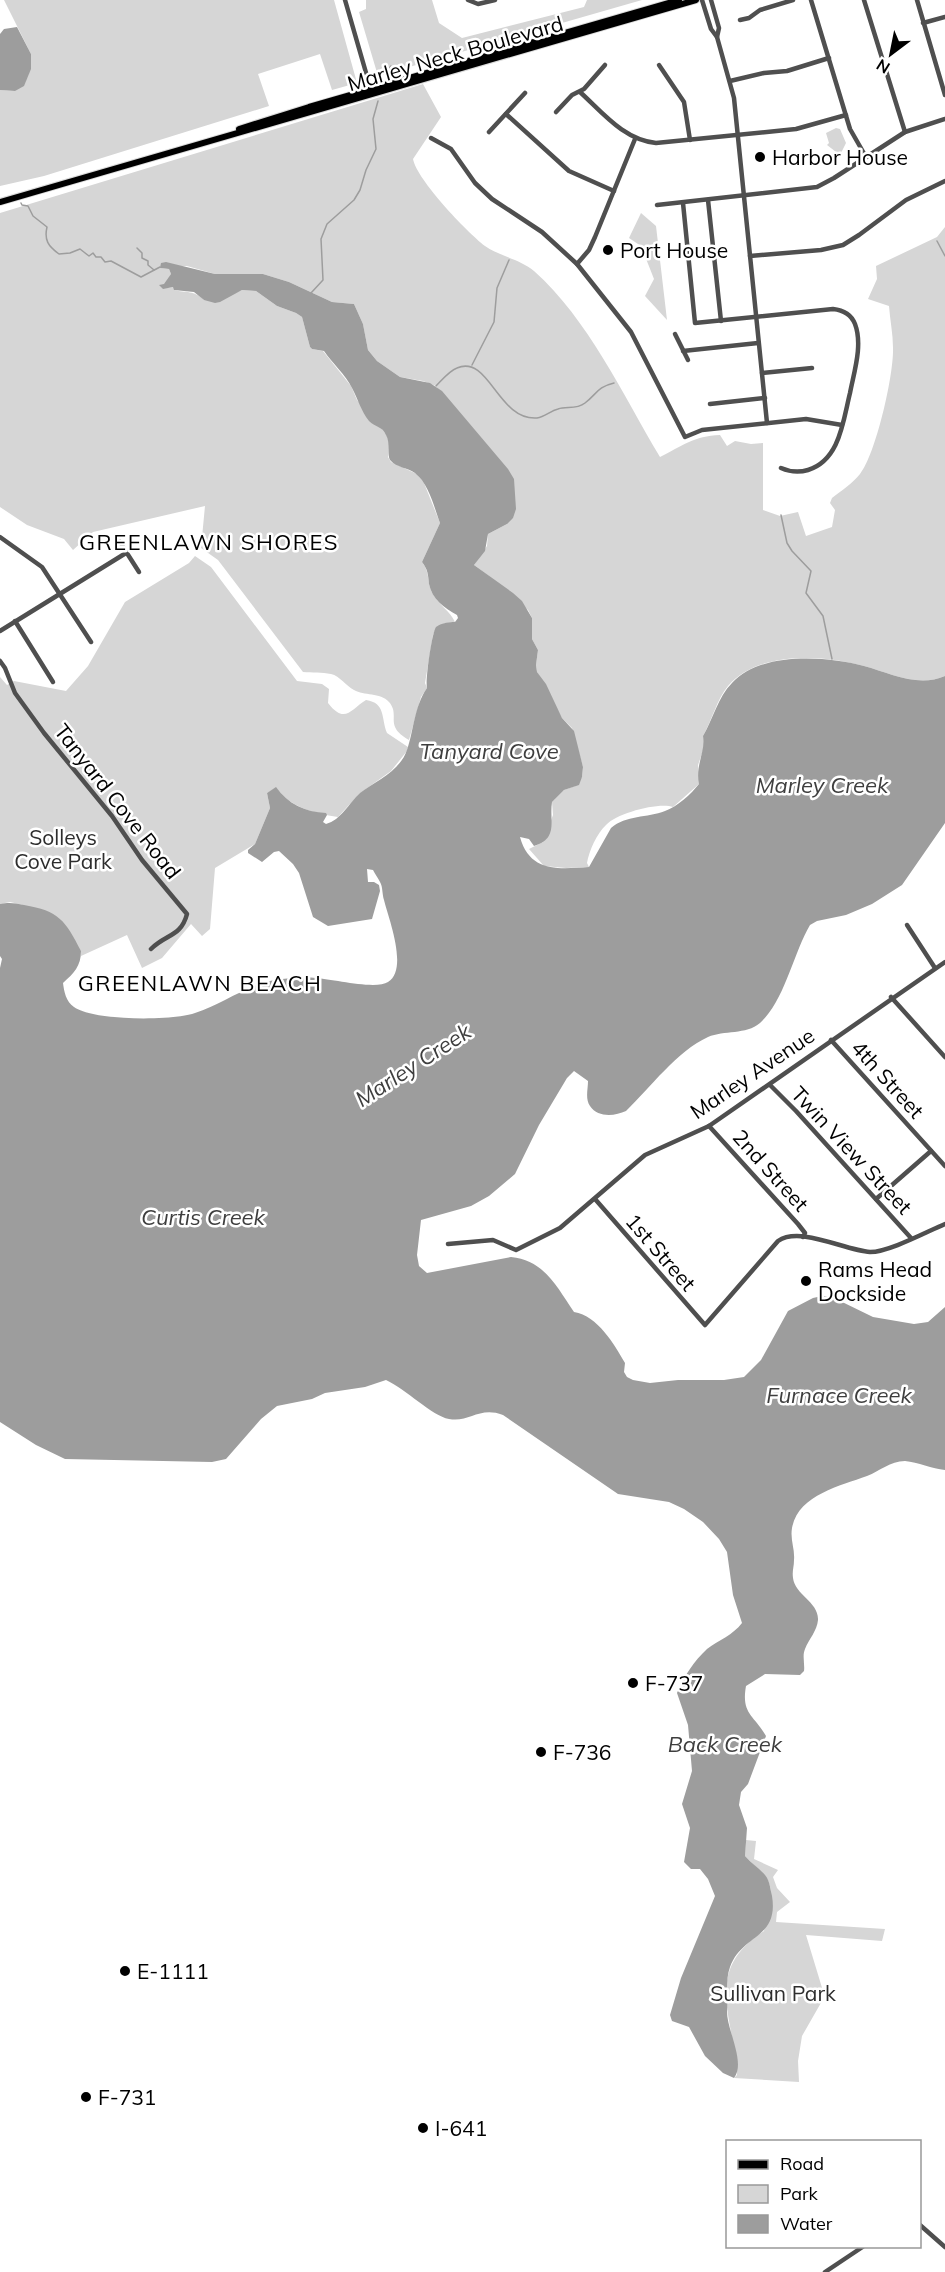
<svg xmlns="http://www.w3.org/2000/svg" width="945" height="2272" viewBox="0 0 945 2272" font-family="Mulish,sans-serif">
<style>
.green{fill:#d6d6d6}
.water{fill:#9d9d9d}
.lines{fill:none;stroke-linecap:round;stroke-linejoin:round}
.stream{stroke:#9d9d9d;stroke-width:1.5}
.major-casing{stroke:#dbdbdb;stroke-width:8}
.minor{stroke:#4f4f4f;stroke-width:4.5}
.major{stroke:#000;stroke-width:6}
.poi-dot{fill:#000;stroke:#fff;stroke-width:2}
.labels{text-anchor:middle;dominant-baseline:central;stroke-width:5;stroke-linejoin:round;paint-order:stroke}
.street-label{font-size:21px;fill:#000;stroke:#fff}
.poi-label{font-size:21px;fill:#000;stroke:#fff;text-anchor:start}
.park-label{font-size:21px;fill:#2d2d2d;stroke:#fff}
.neighbourhood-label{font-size:22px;letter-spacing:1.5px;fill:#000;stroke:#fff}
.water-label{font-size:22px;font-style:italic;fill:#3e3e3e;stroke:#fff}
</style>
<rect width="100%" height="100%" fill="#fff"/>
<g class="green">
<path d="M4 0H334L357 83 332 90 320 54 258 74 269 106 44 176 0 186V90L15 91 31 54Z"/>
<path d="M366 0H432L439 23 462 38 584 7 587 0H642L378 76 359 12 366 9Z"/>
<path d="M423 84 441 117 413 159C417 180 466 231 485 246 499 256 520 259 534 271 588 319 623 395 660 457 682 446 694 436 720 435L727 446 735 441 751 444 763 443V510L780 516 798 512 806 536 832 527 835 510 830 503 832 498C841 491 853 483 860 474 876 454 894 374 893 348 893 334 890 320 889 306L868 299 877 279 876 266 937 237 945 227V676C918 688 890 673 864 666 824 655 759 650 728 686 717 699 712 720 703 736L706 742 698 765 699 784 673 807C659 802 617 813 606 825 597 833 589 851 587 863L589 867 566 868 544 866 529 849 543 842 553 815 552 802 564 790 575 786 582 777 583 767 572 728 562 718 537 672 536 665 538 650 532 639V618L528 610 489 576 474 565 487 546 488 534 507 524 436 386 423 381 400 377 377 361 368 350 363 324 354 304 332 302 289 282 263 274H215L187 266 160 268 169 269 171 274 165 288 174 287V290C186 293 194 290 204 300L231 295 242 290 256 291 277 306 296 313 302 317 310 347 312 349 323 351 351 386 357 400 386 434 389 441 388 457 391 462 417 474 424 483 440 523 422 562C431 574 426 582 433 594 439 605 449 610 455 622 444 622 437 625 433 635L425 683 427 688 421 697 409 740C383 725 401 716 389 702 380 692 364 696 354 690 346 686 340 676 331 674 322 672 312 673 303 672L218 560 201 548 205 506 93 532 73 550 64 539 27 525 0 507V213Z"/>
<path d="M836 128 840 129 846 143 840 155 827 145 829 143 826 133Z"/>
<path d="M641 213 656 226 667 320 645 296 654 279 641 246 629 238Z"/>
<path d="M195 556 211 567 297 681 322 684 329 689 328 703C345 725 351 709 366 700 386 703 381 718 387 733L408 747 407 751 391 771 359 794 338 817C313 813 292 808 276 788L267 793 270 808 255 844 215 868 210 929 202 936 191 924 162 958 142 968 127 935 81 956V951L23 905 10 902 0 904V677L7 685 14 681 66 691 88 666 125 602 189 563Z"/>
<path d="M746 1840 756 1841 754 1859 778 1870 773 1877 777 1888 790 1902 777 1912 776 1922 885 1929 882 1941 806 1935 823 1991 822 2001 802 2036 798 2061 799 2082 734 2078 737 2075C734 2016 702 1971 764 1931 768 1913 777 1891 765 1876 760 1869 751 1863 745 1856Z"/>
</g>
<g class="water">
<path d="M17 27 31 54V69L24 86 15 91 0 90V34L4 29Z"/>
<path d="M166 262 215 274H263L289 282 332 302 354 304 363 324 368 350 377 361 400 377 430 383 442 391 508 469 514 479 516 509 513 518 507 524 488 534 485 551 474 565 513 593 522 601 532 618V639L538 650 536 665 537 672 546 684 562 718 574 731 583 767 582 777 579 785 564 790 552 802C549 821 559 838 534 846L529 839 520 837C530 873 559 869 589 867L611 828C626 815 647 818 665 811 677 807 691 794 699 784 695 765 706 751 703 736 713 719 718 697 732 683 761 651 827 656 864 666 890 673 918 688 945 676V823L902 885 872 904 846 915 817 921 810 925C793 954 785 1000 760 1023 746 1035 724 1030 708 1037 677 1051 650 1088 626 1111 615 1116 598 1118 590 1106 585 1099 588 1089 588 1081L574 1071 567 1078 539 1125 515 1174 489 1196 471 1206 421 1220 417 1255 419 1266 427 1273 511 1257C544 1260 557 1287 574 1312 598 1316 614 1344 625 1363L624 1372 627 1377 633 1380 650 1383 678 1380H724L744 1377 761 1360 788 1311 813 1298 822 1296 834 1298 873 1317 914 1324 928 1322 945 1307V1470C932 1469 918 1462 905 1461 890 1461 880 1471 867 1476 840 1486 798 1495 792 1528 790 1540 795 1549 794 1560 794 1567 792 1571 793 1578 795 1595 819 1602 818 1620 817 1631 809 1639 805 1649 802 1656 805 1664 804 1671L800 1675 765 1674 746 1686C741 1714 754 1715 766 1736L748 1784 741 1792 739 1805 747 1828 745 1856C751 1863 759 1868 765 1875 770 1881 770 1888 772 1896 779 1939 742 1934 730 1967 725 1981 728 1997 727 2012 727 2030 746 2063 734 2078L723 2073 705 2056 689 2027 672 2021 670 2015 681 1978 715 1896 708 1879 700 1869H691L684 1862 690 1828 682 1804 692 1771 688 1725 677 1693C684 1676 694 1661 707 1649 719 1640 733 1635 742 1623L733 1595 727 1552 719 1539 703 1522 684 1509 669 1502 618 1494 503 1415C479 1406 469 1423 449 1419 432 1416 406 1389 386 1380L365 1387 325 1393 312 1399 277 1406 261 1419 226 1459 212 1462 65 1459 36 1445 0 1422V968L2 959 0 956V904C9 902 15 903 24 905 59 911 65 920 81 951 81 966 74 973 63 983 64 991 66 1002 74 1007 94 1021 172 1021 195 1013 222 1004 247 985 275 980 288 978 303 977 316 978 332 979 376 990 388 982 409 969 388 917 384 900 382 894 383 887 380 882 378 878 375 874 373 870L367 869 368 882H374L379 885 380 891 372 919 328 926 313 917 299 873 293 864 279 851 274 852 262 862 248 853V850L255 844 270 808 267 793 276 787C288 804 305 812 326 813L327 815 323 822 326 824C341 820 349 803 360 793 376 781 400 771 407 750 414 730 414 707 427 688 425 681 432 632 436 627 441 623 449 622 455 622L458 618 457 615C444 608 432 599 429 584 428 574 428 570 422 562L440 523C434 507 429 484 415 473 408 468 396 467 391 461 386 456 391 443 386 435 382 426 375 427 369 421 361 411 358 399 352 388 346 375 332 363 324 351L312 349 310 347 302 317 296 313 277 306 256 291 242 290 220 302 215 303 204 300 194 292 174 290 173 287 163 289 159 285 164 284 171 274 169 269 160 268 161 263Z"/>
</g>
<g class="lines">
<g class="stream">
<path d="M384 74 391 66"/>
<path d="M21 203 22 205 28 206 33 216 47 227C44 240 48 246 59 254L70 253 80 249 89 256 93 253 96 257H101L105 262 111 261 141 277 160 267"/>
<path d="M937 241 945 256"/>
<path d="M137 248 142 253V258L148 261V265L154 270"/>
<path d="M311 293 323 280 321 239 327 224 354 200 360 190 366 170 376 149 373 119 378 101"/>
<path d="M472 365 494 322 497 288 509 260"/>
<path d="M436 386C442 380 449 371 457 368 489 354 498 421 537 418 545 417 550 411 558 409 567 406 576 410 585 403 597 394 597 387 614 383"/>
<path d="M781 515 787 543 792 551 811 571 806 593 823 616 832 659"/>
</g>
<defs>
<g id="major">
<path d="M239 129 309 107 679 0"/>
<path d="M0 202 696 0"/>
</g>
</defs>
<use href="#major" class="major-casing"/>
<g class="minor">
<path d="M345 0 371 90"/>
<path d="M468 0 478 4 495 0"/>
<path d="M702 0 711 29 717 37 734 98 767 423"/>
<path d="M711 0 719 28 717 37"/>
<path d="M811 0 850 129 866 157"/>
<path d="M864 0 905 132"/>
<path d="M917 0 945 95"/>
<path d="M740 20 749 18 760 10 793 0"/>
<path d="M923 23 945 17"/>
<path d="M659 65 684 102 690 140"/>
<path d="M730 81 764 73 787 71 829 58"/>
<path d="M580 92C603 113 624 140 656 143L796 129 846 115"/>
<path d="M556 112 572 95 584 89 605 65"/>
<path d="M506 114 569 171 614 191"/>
<path d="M489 132 525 93"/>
<path d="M431 138 451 149 475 183 492 199 542 232 577 264 631 332 685 437 702 430 806 419 842 425"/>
<path d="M708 200 721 321"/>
<path d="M683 203 695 323 833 309C843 310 851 314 855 324 863 345 854 372 850 393 843 421 840 460 808 470 798 473 790 472 781 468"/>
<path d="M657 205 817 187 834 178 905 132 945 119"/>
<path d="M750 256 821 250 843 245 859 235 906 200 945 181"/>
<path d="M577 264 589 250 595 237 635 139"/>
<path d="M675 334 688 360"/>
<path d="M683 351 758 343"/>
<path d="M762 373 812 368"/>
<path d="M710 404 765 398"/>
<path d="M116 536 139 572"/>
<path d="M0 537 42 567 91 642"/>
<path d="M15 621 53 682"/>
<path d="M0 631 126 553"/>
<path d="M0 661 5 668 15 693 44 733 112 816 142 860 187 914C181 937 166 934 151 949"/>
<path d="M907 925 935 968"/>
<path d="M891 997 945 1057"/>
<path d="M831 1040 945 1166"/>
<path d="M770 1085 796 1111 911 1238"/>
<path d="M709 1126 798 1224 805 1233 803 1237"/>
<path d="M595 1199 705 1325 778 1241C800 1226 844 1250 870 1252 889 1252 926 1232 945 1224"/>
<path d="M876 1199 931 1151"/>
<path d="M448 1244 493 1240 516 1250 560 1228 645 1155 709 1126 945 962"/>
<path d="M920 2225 945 2247"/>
<path d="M825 2272 864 2246"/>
</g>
<use href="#major" class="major"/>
</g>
<g class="poi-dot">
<circle cx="760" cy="157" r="6"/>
<circle cx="608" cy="250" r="6"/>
<circle cx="806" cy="1281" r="6"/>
<circle cx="633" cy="1683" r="6"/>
<circle cx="541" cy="1752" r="6"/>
<circle cx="125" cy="1971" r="6"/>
<circle cx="86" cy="2097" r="6"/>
<circle cx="423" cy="2128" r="6"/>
</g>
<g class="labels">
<g class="street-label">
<text transform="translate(455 53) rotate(-16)">Marley Neck Boulevard</text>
<text transform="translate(118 801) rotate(52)">Tanyard Cove Road</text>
<text transform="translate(752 1073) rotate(-34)">Marley Avenue</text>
<text transform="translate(888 1079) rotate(48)">4th Street</text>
<text transform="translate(852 1150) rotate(47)">Twin View Street</text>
<text transform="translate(771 1170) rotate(48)">2nd Street</text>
<text transform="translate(661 1252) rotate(49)">1st Street</text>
</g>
<g class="poi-label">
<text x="772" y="157">Harbor House</text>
<text x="620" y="250">Port House</text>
<text x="818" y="1269">Rams Head<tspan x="818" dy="24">Dockside</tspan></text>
<text x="645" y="1683">F-737</text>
<text x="553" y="1752">F-736</text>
<text x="137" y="1971">E-1111</text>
<text x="98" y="2097">F-731</text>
<text x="435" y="2128">I-641</text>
</g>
<g class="park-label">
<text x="63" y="837">Solleys<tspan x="63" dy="24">Cove Park</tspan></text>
<text x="773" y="1993">Sullivan Park</text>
</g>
<g class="neighbourhood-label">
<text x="209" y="542">GREENLAWN SHORES</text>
<text x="200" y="983">GREENLAWN BEACH</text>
</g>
<g class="water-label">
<text x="489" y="751">Tanyard Cove</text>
<text x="822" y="785">Marley Creek</text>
<text transform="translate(413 1065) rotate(-33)">Marley Creek</text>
<text x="203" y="1217">Curtis Creek</text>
<text x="839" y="1395">Furnace Creek</text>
<text x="725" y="1744">Back Creek</text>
</g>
</g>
<rect x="726" y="2140" width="195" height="108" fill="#ffffff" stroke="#999999" stroke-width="1.5"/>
<rect x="738" y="2160" width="30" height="9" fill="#000000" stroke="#999999" stroke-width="1.5"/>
<text x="780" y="2170" font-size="18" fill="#000000">Road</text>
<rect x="738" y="2185" width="30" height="18" fill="#d6d6d6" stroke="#999999" stroke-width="1.5"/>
<text x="780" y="2200" font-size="18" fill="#000000">Park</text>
<rect x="738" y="2215" width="30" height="18" fill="#9d9d9d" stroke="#999999" stroke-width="1.5"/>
<text x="780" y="2230" font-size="18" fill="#000000">Water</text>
<g transform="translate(891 54) rotate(212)" stroke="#ffffff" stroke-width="4.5" paint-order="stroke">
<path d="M0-4.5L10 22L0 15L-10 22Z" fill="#000000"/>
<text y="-9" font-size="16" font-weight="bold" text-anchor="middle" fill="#000000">N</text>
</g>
</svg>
